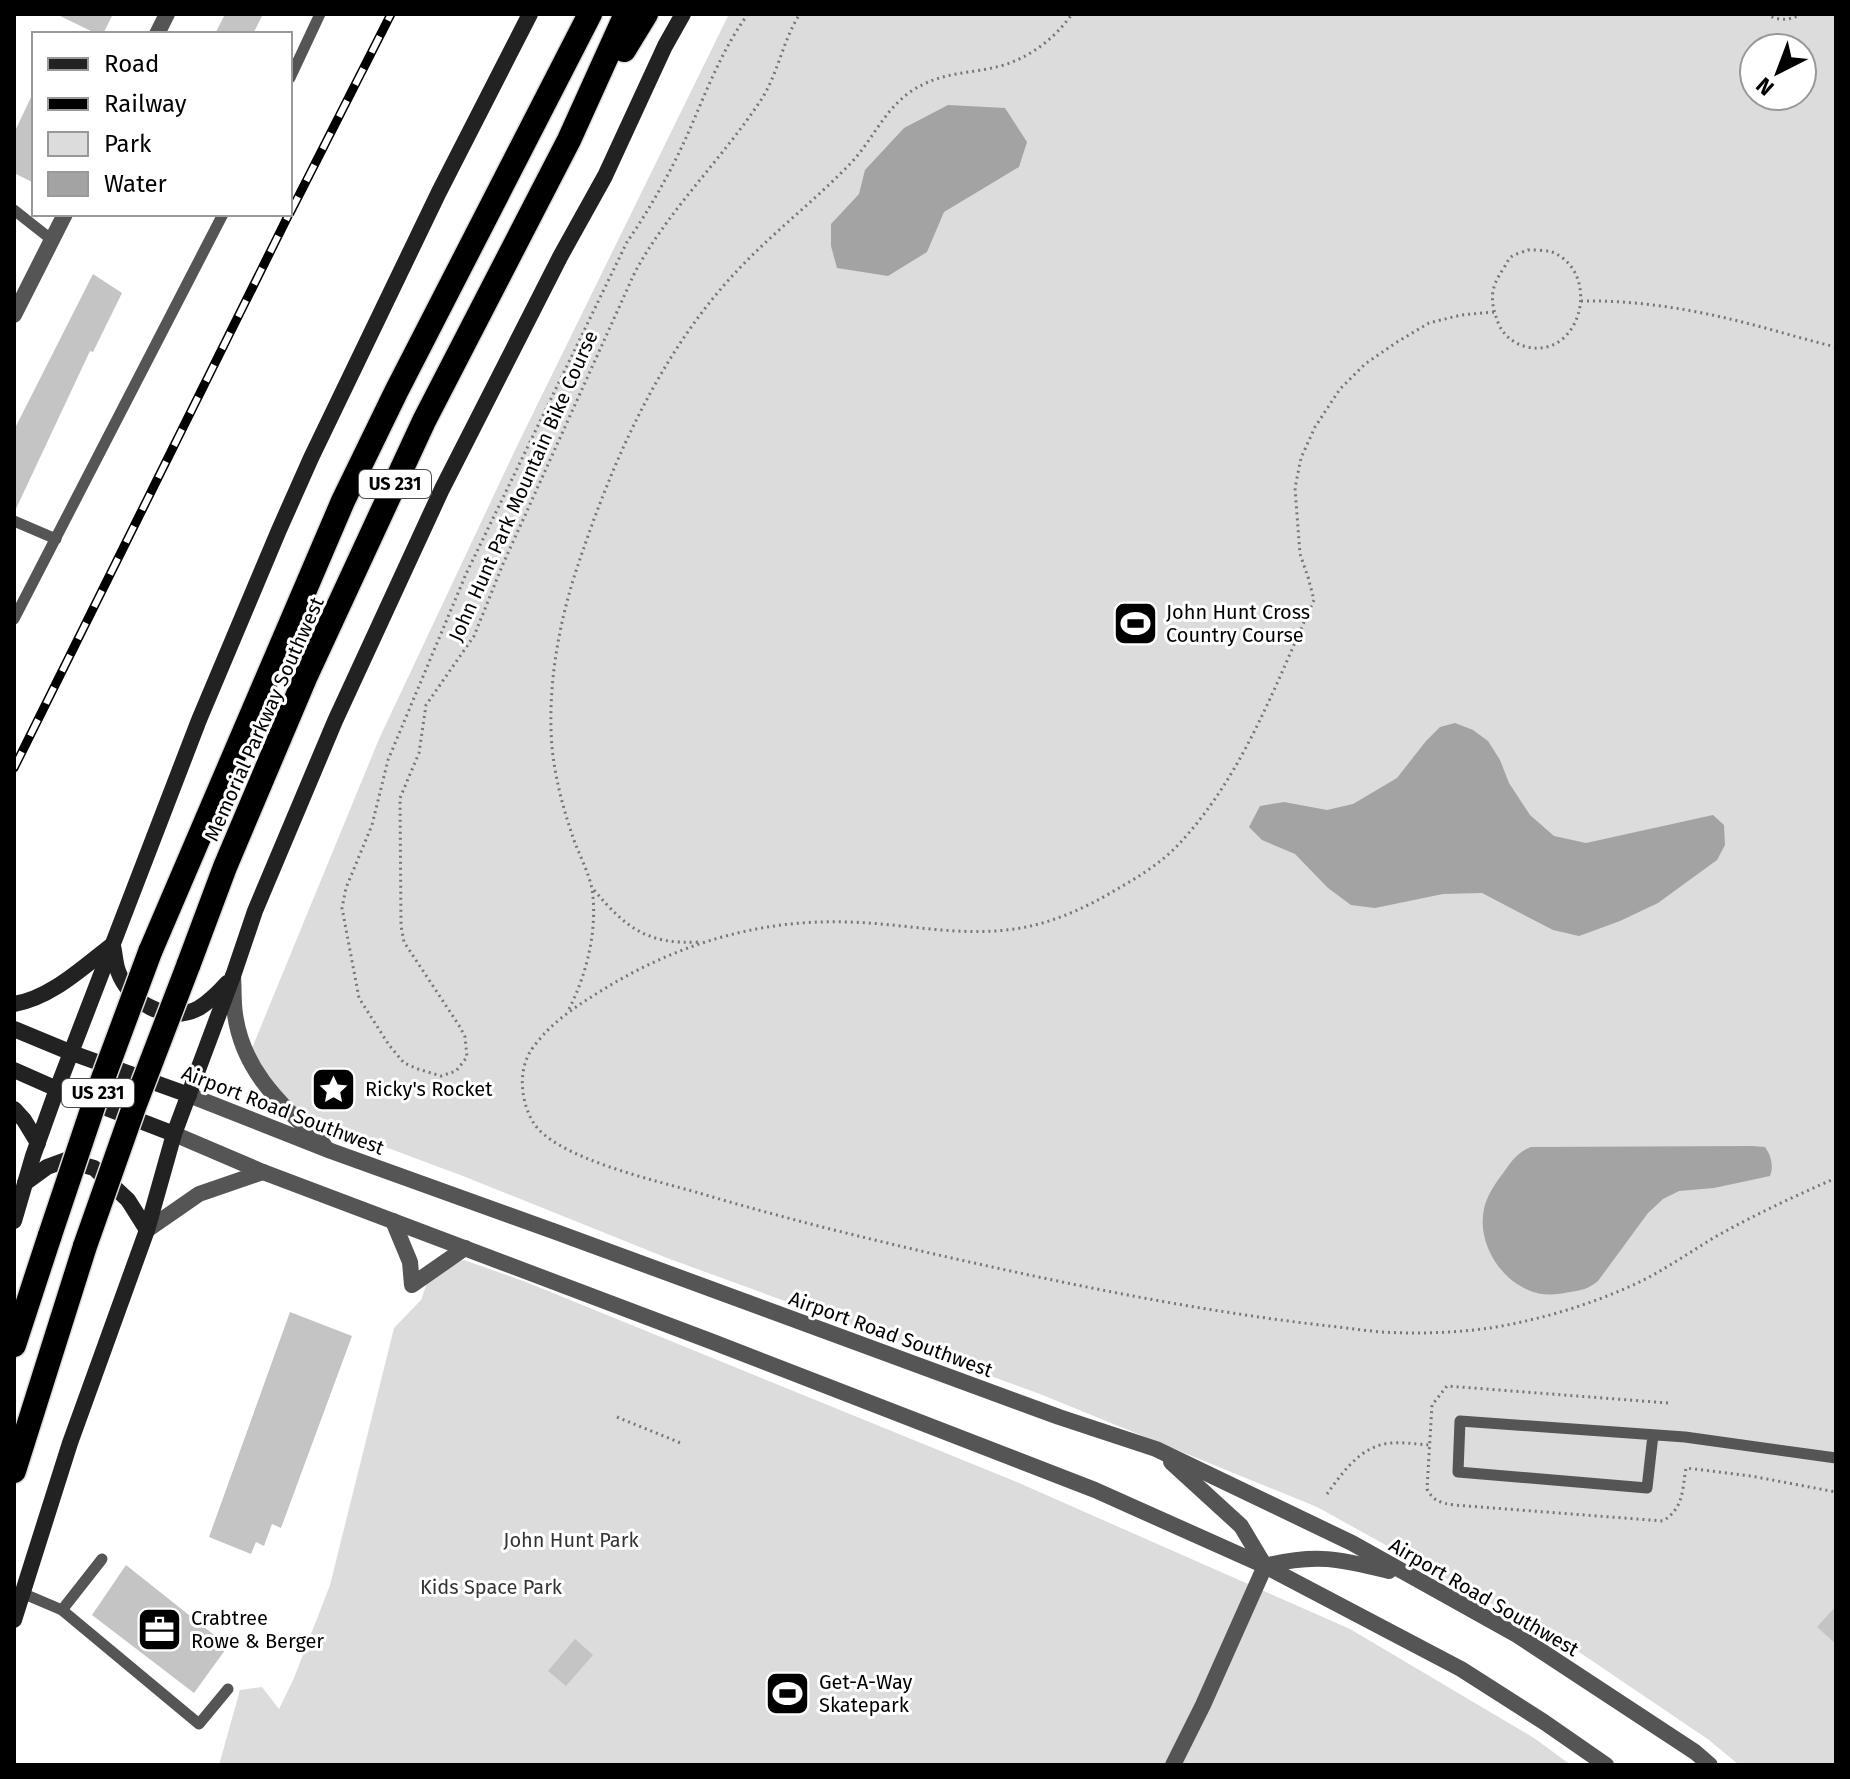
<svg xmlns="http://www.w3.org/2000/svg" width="1850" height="1779" viewBox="0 0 1850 1779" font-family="'Fira Sans',sans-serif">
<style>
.green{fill:#dcdcdc;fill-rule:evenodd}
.water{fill:#a3a3a3}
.building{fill:#c4c4c4}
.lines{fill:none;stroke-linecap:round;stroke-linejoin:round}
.motorway-casing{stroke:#dbdbdb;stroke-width:27}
.path{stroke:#777;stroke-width:3;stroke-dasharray:2 4;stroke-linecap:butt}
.service{stroke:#555;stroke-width:11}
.minor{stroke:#555;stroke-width:16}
.tertiary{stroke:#555;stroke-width:16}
.secondary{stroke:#222;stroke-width:16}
.motorway{stroke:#000;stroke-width:24}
.rail-casing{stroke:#000;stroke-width:9}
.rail{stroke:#fff;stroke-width:6;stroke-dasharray:18;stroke-linecap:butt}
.motorway-bridge-casing{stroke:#dbdbdb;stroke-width:27;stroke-linecap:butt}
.motorway-bridge{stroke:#000;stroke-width:24}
.labels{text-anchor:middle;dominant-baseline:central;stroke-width:6;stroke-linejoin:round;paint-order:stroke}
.shield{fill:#fff;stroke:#4c4c4c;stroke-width:2}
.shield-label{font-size:18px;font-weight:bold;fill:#000}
.street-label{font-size:20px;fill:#000;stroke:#fff}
.poi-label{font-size:20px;fill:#000;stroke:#fff;text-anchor:start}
.park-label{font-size:20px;fill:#333;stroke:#fff}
</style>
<rect width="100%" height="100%" fill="#fff"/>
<g class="green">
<path d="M729 14H1836V1765H1739L1709 1740 1579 1652 1317 1507 1040 1394 667 1258 463 1176 318 1122 298 1112 263 1070 252 1048 379 739 517 446ZM1754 48H1802V96H1754Z"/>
<path d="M464 1260 526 1282 1019 1483 1350 1629 1534 1738 1571 1765H219L240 1690 262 1687 279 1709 294 1678 330 1585 394 1328 421 1300 428 1280 443 1266Z"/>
</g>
<g class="water">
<path d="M948 105 1005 108 1027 142 1019 167 944 212 927 252 888 276 837 268 831 246V224L859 194 865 170 904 128Z"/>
<path d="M1455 723 1473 730 1488 741 1500 760 1509 783 1530 815 1554 836 1586 843 1713 815 1724 825 1725 845 1717 860 1658 903 1620 921 1579 936 1553 930 1482 893 1443 894 1375 908 1351 905 1328 888 1295 854 1262 840 1249 827 1260 806 1284 802 1327 810 1353 804 1397 778 1426 741 1440 727Z"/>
<path d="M1752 1146 1765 1147C1771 1155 1774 1167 1770 1176L1714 1188 1679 1191 1663 1199 1648 1213 1598 1281C1588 1289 1583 1290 1570 1292 1556 1295 1541 1296 1528 1290 1498 1277 1477 1241 1484 1209 1486 1198 1494 1185 1501 1176 1511 1163 1515 1153 1531 1147Z"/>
</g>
<g class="building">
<path d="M56 14H113L103 34H97Z"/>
<path d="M225 14H263L253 34H215Z"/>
<path d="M34 91V183L14 173V133Z"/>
<path d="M93 274 122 293 93 352 90 351 14 513V430Z"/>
<path d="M290 1312 352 1336 281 1528 272 1524 264 1546 256 1542 251 1554 209 1537Z"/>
<path d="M126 1565 228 1646 194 1693 92 1615Z"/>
<path d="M1836 1606V1644L1817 1627Z"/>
<path d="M575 1639 593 1655 566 1686 548 1671Z"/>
</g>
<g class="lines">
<defs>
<g id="motorway">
<path d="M624 50 646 14"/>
<path d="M150 952 343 501 396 392 590 14"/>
<path d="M188 966 225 867 305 678 424 421 569 140 626 14"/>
<path d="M14 1345 50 1235"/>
<path d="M14 1471 85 1246"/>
</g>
</defs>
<use href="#motorway" class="motorway-casing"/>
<g class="path">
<path d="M748 14C720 52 704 98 685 140 670 173 648 212 627 242L466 574 388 760 372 825 346 888 342 908 359 998 389 1045 404 1063 418 1069 441 1076 456 1071 467 1057 465 1037 460 1027 404 942 401 926 400 798 419 753 426 705 474 636 503 564 635 272C668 211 720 161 759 103 778 76 782 41 800 14"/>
<path d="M1766 14C1778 21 1789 21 1801 14"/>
<path d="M1528 250C1535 250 1545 250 1552 252 1602 272 1582 359 1527 347 1515 344 1505 337 1499 325 1490 302 1489 289 1504 268 1506 264 1508 260 1511 257 1515 254 1523 252 1528 250Z"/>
<path d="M1581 301C1632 300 1685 308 1734 320 1768 328 1802 339 1836 347"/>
<path d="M1494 312 1461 315 1429 323 1397 342 1365 364 1340 389 1315 427 1301 458 1295 488 1300 554 1308 577 1314 600C1275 685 1243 776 1178 845 1162 862 1140 876 1119 888 1084 909 1047 926 1006 930 953 936 900 923 847 922 760 919 677 944 604 989 583 1002 562 1015 545 1033 542 1036 532 1048 530 1052 518 1072 521 1102 533 1122 554 1158 658 1181 699 1193 820 1229 943 1257 1067 1283 1150 1300 1235 1315 1320 1325 1340 1327 1360 1330 1381 1332 1417 1334 1455 1333 1490 1328 1539 1320 1586 1306 1631 1286 1660 1273 1687 1254 1715 1237 1754 1215 1795 1196 1836 1178"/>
<path d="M594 890C626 928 648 945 699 942"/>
<path d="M569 1009C587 974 598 928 592 889 589 874 581 858 575 843 564 812 555 779 552 747 547 687 559 621 578 565 613 460 659 355 735 273 770 235 811 204 847 167 871 144 882 112 910 92 943 70 969 75 1004 65 1032 56 1055 38 1072 14"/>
<path d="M1668 1403 1447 1386 1432 1405 1427 1489C1433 1501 1441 1503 1454 1505L1663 1521C1684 1508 1682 1490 1686 1468L1751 1476 1836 1492"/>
<path d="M617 1417 683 1444"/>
<path d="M1327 1494C1340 1476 1355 1454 1377 1446 1393 1440 1413 1444 1429 1445"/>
</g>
<g class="service">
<path d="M290 78 320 14"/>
<path d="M14 210 52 240"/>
<path d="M14 521 56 539"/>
<path d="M14 619 223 214"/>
<path d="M1653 1435 1647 1488 1458 1472 1460 1421 1685 1437 1836 1458"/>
<path d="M22 1593 62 1610 199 1724 228 1689"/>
<path d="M62 1610 102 1559"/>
</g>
<g class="minor">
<path d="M157 34 167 14"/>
<path d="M14 315 65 214"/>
<path d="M393 1221 410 1262 412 1285 465 1248"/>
<path d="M1173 1765 1203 1705 1265 1566"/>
</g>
<g class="tertiary">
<path d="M233 976C234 988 233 1001 235 1014 243 1073 283 1106 324 1145"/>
<path d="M189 1095 331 1151 556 1232 1059 1417 1156 1449 1352 1543 1517 1635 1695 1752 1710 1765"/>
<path d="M174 1134 263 1172 713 1342 1095 1490 1265 1566 1461 1669 1544 1722 1606 1765"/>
<path d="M147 1230 199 1194 263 1172"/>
<path d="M1171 1462 1241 1526 1265 1566"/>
<path d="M1265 1566C1316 1553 1340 1559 1389 1571"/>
</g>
<g class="secondary">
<path d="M113 946C115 954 115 963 118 971 129 1002 167 1025 199 1008 210 1001 219 992 227 983"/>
<path d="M14 1004C51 998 83 967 112 945"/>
<path d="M14 1029 72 1053 189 1095"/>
<path d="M14 1070 57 1089 174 1134"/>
<path d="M14 1109 24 1120 38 1143"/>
<path d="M25 1183 47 1167 66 1160 94 1168 128 1200 147 1230"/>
<path d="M14 1221 33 1156 57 1089 199 720 279 530 311 458 439 192 530 14"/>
<path d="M14 1620 70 1443 147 1230 174 1134 233 976 255 911 335 721 442 489 560 257 605 176 665 46 683 14"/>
</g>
<use href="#motorway" class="motorway"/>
<defs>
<g id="rail">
<path d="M290 213 391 14"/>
<path d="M14 768 289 214"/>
</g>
</defs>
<use href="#rail" class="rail-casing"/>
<use href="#rail" class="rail"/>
<defs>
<g id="motorway-bridge">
<path d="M50 1235 98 1092 150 952"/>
<path d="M85 1246 134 1107 188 966"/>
</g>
</defs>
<use href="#motorway-bridge" class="motorway-bridge-casing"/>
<use href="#motorway-bridge" class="motorway-bridge"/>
</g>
<defs>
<symbol id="stadium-square" viewBox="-11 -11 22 22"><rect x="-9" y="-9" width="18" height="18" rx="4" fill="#000" stroke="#fff"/><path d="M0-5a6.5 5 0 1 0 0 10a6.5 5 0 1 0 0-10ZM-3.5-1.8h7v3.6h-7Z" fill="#fff"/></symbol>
<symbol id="sight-square" viewBox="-11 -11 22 22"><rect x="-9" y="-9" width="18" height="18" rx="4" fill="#000" stroke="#fff"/><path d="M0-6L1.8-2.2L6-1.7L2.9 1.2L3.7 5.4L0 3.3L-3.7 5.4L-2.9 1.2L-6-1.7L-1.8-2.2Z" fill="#fff"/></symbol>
<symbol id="office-square" viewBox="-11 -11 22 22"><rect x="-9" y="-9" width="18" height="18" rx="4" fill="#000" stroke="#fff"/><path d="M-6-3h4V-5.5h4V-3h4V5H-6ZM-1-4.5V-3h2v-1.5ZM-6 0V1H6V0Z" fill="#fff"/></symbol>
</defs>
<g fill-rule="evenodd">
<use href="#stadium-square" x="1110" y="598" width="51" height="51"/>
<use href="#sight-square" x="308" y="1064" width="51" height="51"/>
<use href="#office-square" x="134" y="1604" width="51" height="51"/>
<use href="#stadium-square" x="762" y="1668" width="51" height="51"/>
</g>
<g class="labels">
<g class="shield">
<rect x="359" y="470" width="72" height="28" rx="6"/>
<rect x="62" y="1079" width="72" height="28" rx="6"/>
</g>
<g class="shield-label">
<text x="395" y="484">US 231</text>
<text x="98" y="1093">US 231</text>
</g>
<g class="street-label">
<text transform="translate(523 486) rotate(-66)">John Hunt Park Mountain Bike Course</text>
<text transform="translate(264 719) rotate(-66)">Memorial Parkway Southwest</text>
<text transform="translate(283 1110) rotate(21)">Airport Road Southwest</text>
<text transform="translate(891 1334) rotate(20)">Airport Road Southwest</text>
<text transform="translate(1484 1597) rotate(30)">Airport Road Southwest</text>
</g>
<g class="poi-label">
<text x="1166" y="612">John Hunt Cross<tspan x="1166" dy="23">Country Course</tspan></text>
<text x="365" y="1089">Ricky's Rocket</text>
<text x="191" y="1618">Crabtree<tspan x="191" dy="23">Rowe &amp; Berger</tspan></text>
<text x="819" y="1682">Get-A-Way<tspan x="819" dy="23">Skatepark</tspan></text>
</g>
<g class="park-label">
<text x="571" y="1540">John Hunt Park</text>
<text x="491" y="1587">Kids Space Park</text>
</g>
</g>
<rect width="1850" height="1779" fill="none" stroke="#000000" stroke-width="32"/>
<rect x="32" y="32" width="260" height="184" fill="#ffffff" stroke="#999999" stroke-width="2"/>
<rect x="48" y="58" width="40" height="12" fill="#222222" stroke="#999999" stroke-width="2"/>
<text x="104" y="72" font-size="24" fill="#000000">Road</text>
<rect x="48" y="98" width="40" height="12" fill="#000000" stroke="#999999" stroke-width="2"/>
<text x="104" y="112" font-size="24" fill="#000000">Railway</text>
<rect x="48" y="132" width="40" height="24" fill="#dcdcdc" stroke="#999999" stroke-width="2"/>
<text x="104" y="152" font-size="24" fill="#000000">Park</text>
<rect x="48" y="172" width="40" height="24" fill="#a3a3a3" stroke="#999999" stroke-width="2"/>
<text x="104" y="192" font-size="24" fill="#000000">Water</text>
<g transform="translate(1778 72) rotate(222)"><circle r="38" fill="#ffffff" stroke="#999999" stroke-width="2"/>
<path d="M0-6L14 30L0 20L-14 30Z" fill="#000000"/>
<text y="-12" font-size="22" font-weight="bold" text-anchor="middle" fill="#000000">N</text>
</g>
</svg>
